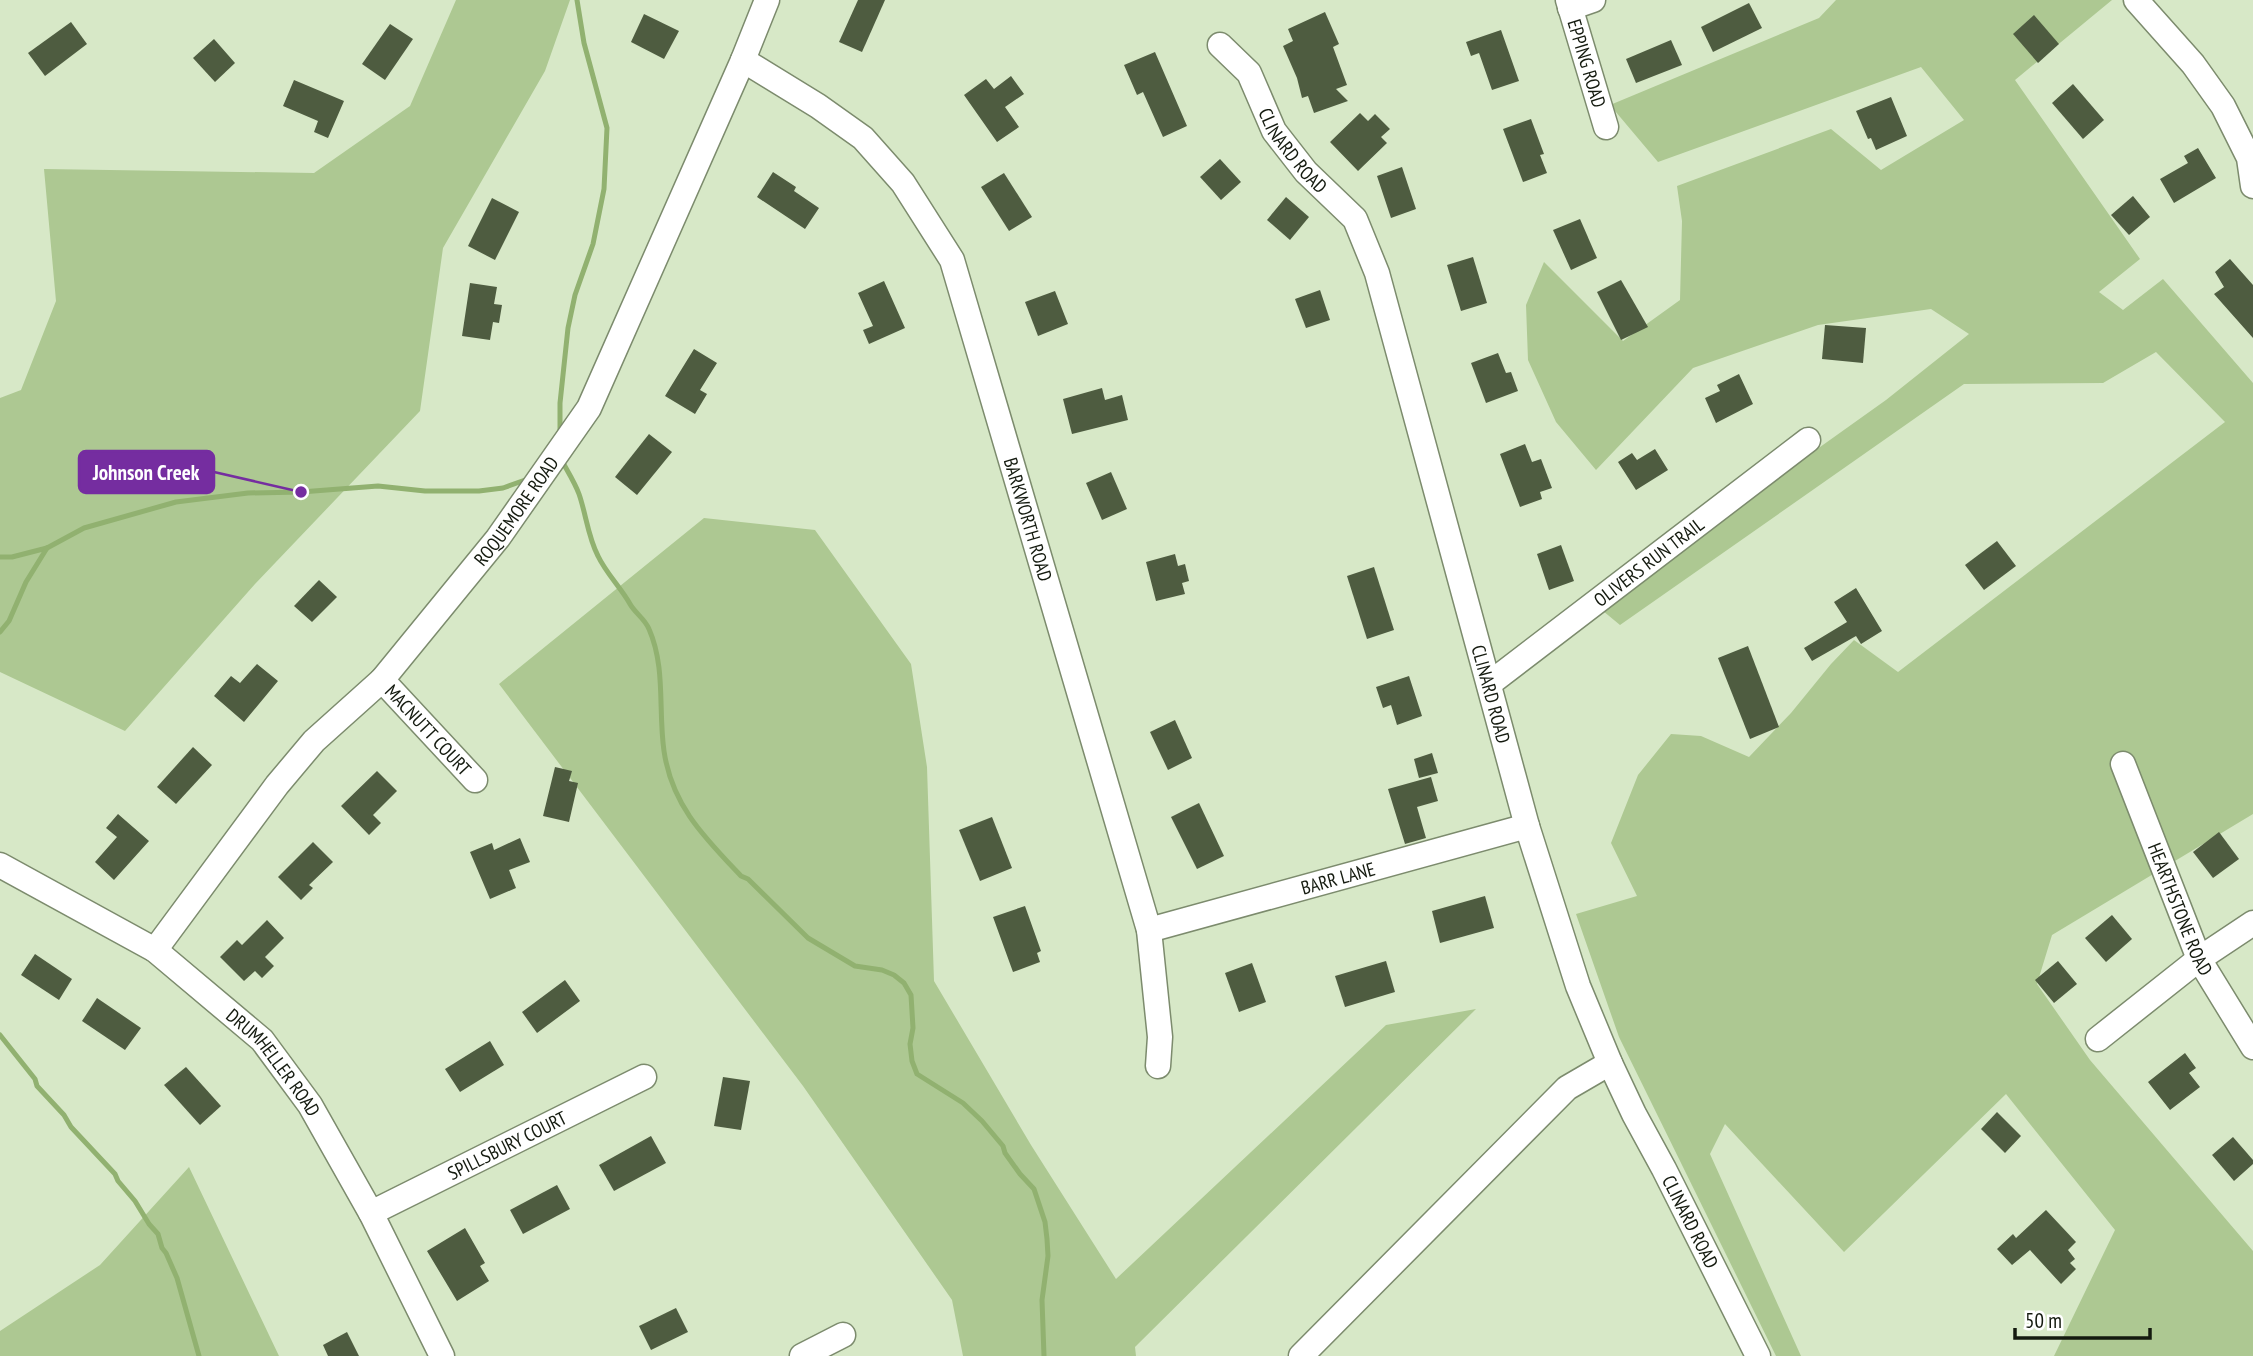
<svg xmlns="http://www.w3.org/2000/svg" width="2253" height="1356" viewBox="0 0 2253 1356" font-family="'PT Sans Narrow',sans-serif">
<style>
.green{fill:#adc892}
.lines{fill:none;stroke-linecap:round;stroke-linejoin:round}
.stream{stroke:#91b170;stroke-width:5}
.building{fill:#4e5c40}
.minor-casing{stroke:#7c8b6d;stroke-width:27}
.minor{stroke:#fff;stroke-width:24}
.labels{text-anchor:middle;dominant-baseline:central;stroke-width:7;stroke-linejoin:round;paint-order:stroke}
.street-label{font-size:19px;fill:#141a0f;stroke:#fff}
.leader{fill:none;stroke:#752da0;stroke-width:2.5}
.callout-dot{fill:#752da0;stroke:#fff;stroke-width:2.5}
.callout{fill:#752da0;stroke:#752da0;stroke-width:2.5}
.callout-label{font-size:21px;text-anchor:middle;font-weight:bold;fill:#fff}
</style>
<rect width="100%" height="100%" fill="#d7e8c7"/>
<g class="green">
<path d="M456 0H570L545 71 443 248 420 411 255 584 125 731 0 672V398L21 390 56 301 44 169 314 173 410 106Z"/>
<path d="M1836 0H2112L2015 80 2140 259 2099 292 2123 310 2163 279 2253 383V814L2052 935 2037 984 2090 1060 2253 1251V1356H2054L2115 1230 2006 1094 1844 1252 1725 1124 1710 1154 1801 1356H1776L1619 1037 1576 914 1637 896 1611 843 1638 775 1671 734 1701 736 1749 757 1791 713 1831 664 1854 640 1898 672 2225 422 2156 352 2103 383 1964 384 1620 625 1597 606 1886 400 1969 334 1931 309 1818 325 1693 368 1596 470 1556 422 1528 360 1526 305 1544 262 1623 341 1680 300 1682 221 1677 186 1831 129 1881 170 1964 120 1921 67 1658 162 1610 105 1819 18Z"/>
<path d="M704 518 815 530 911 664 927 767 934 981 1031 1145 1116 1279 1386 1025 1476 1009 1135 1347 1136 1356H963L952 1300 803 1086 499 684Z"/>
<path d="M189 1167 279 1356H0V1331L100 1265Z"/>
</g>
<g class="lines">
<g class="stream">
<path d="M560 434V403L568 328 575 295 593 244 604 189 607 128 584 43 577 0"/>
<path d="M562 461C568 472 575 483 579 494 586 514 588 537 598 556 606 573 621 588 630 604 635 613 645 619 649 629 666 668 658 710 664 751 672 806 705 838 741 876L748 879 808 938 855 966 882 970 894 975 904 983 911 995 913 1028 910 1044 912 1061 917 1074 963 1103 982 1121 1003 1146 1005 1153 1020 1174 1034 1189 1045 1222 1047 1239 1048 1256 1042 1300 1044 1356"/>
<path d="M0 557H12L47 548 84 528 176 502 248 493 301 492 378 486 425 491H479L503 488 528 479"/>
<path d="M0 632 9 621 26 582 47 548"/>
<path d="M0 1035 35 1079 37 1086 64 1115 71 1127 115 1174 118 1181 135 1201 149 1224 158 1234 162 1248 166 1253 177 1278 199 1356"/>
</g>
</g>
<g class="building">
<path d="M858 0H885L862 52 839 42Z"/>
<path d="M1749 3 1762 28 1713 52 1701 27Z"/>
<path d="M1325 12 1339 44 1333 47 1347 85 1336 89 1348 101 1314 113 1308 96 1302 98 1297 78 1283 46 1293 41 1288 29Z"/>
<path d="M644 14 679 31 664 59 631 42Z"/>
<path d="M2034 15 2059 44 2038 63 2013 34Z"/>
<path d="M71 22 87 44 45 76 28 53Z"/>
<path d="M390 24 413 39 385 80 362 64Z"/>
<path d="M1501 30 1519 81 1492 90 1479 53 1471 56 1466 42Z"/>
<path d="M214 39 235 63 215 82 193 58Z"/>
<path d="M1671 40 1682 65 1636 83 1626 59Z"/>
<path d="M1155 52 1187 126 1163 137 1143 92 1137 95 1124 65Z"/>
<path d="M1011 76 1024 94 1005 107 1019 127 997 142 964 95 986 79 994 89Z"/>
<path d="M294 80 344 101 328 138 314 132 318 121 283 106Z"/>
<path d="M2073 84 2104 120 2083 139 2052 103Z"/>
<path d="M1891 97 1907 136 1876 150 1871 138 1868 139 1856 111Z"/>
<path d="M1360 113 1368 121 1375 114 1390 129 1381 137 1387 143 1358 171 1330 142Z"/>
<path d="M1531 119 1544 154 1540 155 1547 173 1523 182 1503 129Z"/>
<path d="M2198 148 2216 178 2174 203 2160 179 2188 163 2184 156Z"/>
<path d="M1220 159 1241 182 1221 200 1200 177Z"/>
<path d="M1402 167 1416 209 1391 218 1377 176Z"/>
<path d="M773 172 796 187 794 191 819 208 805 229 757 197Z"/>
<path d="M1004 173 1032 217 1009 231 981 187Z"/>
<path d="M2133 196 2150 217 2129 235 2111 215Z"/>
<path d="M1286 197 1309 217 1290 240 1267 220Z"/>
<path d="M492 198 519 212 495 260 468 246Z"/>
<path d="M1580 219 1597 258 1571 270 1553 230Z"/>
<path d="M1473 257 1487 303 1461 311 1447 265Z"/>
<path d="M2230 259 2253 285V338L2214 294 2224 287 2215 272Z"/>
<path d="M1621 280 1648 327 1621 340 1597 292Z"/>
<path d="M884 281 905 328 869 344 863 330 873 326 858 293Z"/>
<path d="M470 283 497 287 494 304 502 305 499 323 493 322 490 340 462 336Z"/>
<path d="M1320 290 1330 320 1306 328 1295 299Z"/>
<path d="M1055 291 1068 324 1038 336 1025 302Z"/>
<path d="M1825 325 1866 328 1863 363 1822 359Z"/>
<path d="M694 349 717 363 700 390 707 394 695 414 665 396Z"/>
<path d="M1498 353 1506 373 1511 372 1518 391 1486 403 1471 363Z"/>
<path d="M1739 374 1753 404 1716 423 1705 398 1720 391 1717 385Z"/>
<path d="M1102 388 1105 400 1122 395 1128 420 1072 434 1063 399Z"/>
<path d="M649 434 672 452 637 495 615 477Z"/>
<path d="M1525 444 1532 462 1541 459 1552 488 1540 492 1542 499 1520 507 1500 454Z"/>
<path d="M1655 449 1668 470 1636 490 1618 462 1632 453 1637 460Z"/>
<path d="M1111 472 1127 509 1102 520 1086 483Z"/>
<path d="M1997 541 2016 566 1984 590 1965 565Z"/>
<path d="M1561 545 1574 581 1549 590 1537 554Z"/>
<path d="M1175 554 1178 566 1185 564 1189 581 1182 583 1185 594 1156 601 1146 562Z"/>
<path d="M1374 567 1394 630 1367 639 1347 576Z"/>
<path d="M319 580 337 597 312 622 294 606Z"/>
<path d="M1856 588 1882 631 1861 644 1856 636 1812 661 1804 648 1847 622 1834 602Z"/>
<path d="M1748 646 1779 727 1750 739 1718 658Z"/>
<path d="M257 664 278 681 244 722 214 696 231 676 240 683Z"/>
<path d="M1409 676 1422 716 1397 725 1391 705 1383 708 1376 687Z"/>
<path d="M1175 720 1192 758 1168 770 1150 732Z"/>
<path d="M193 747 212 765 176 804 157 787Z"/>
<path d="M1432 753 1438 773 1419 778 1414 759Z"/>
<path d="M555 767 572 771 569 781 578 783 569 822 543 816Z"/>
<path d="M377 771 397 791 373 815 381 823 369 835 341 806Z"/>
<path d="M1431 777 1438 801 1417 807 1426 838 1405 844 1388 789Z"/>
<path d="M1199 803 1224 856 1197 869 1171 817Z"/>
<path d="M118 814 149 841 114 880 95 862 117 837 106 828Z"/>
<path d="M992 817 1012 868 980 881 959 830Z"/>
<path d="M2219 832 2239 859 2213 878 2193 852Z"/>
<path d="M520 838 530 862 509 870 516 888 490 899 470 852 492 843 494 850Z"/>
<path d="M313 842 333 862 309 885 313 888 301 900 278 877Z"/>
<path d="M1485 896 1494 928 1440 943 1432 911Z"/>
<path d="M1025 906 1041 951 1037 953 1040 962 1013 972 993 917Z"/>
<path d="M2112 915 2132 939 2106 962 2085 938Z"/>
<path d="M267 920 284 938 265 957 274 966 262 978 255 971 244 981 220 957 237 940 242 945Z"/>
<path d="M35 954 72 979 59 1000 21 975Z"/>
<path d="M1386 961 1395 992 1345 1007 1335 976Z"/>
<path d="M2058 961 2077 984 2054 1003 2035 980Z"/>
<path d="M1252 963 1266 1002 1239 1012 1225 973Z"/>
<path d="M565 980 580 1001 537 1033 522 1012Z"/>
<path d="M97 998 141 1028 125 1050 82 1021Z"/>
<path d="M490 1041 504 1065 460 1092 445 1069Z"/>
<path d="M2185 1053 2196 1068 2189 1073 2200 1087 2170 1110 2148 1082Z"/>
<path d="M186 1067 221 1106 200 1125 164 1085Z"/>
<path d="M723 1077 750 1081 741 1130 714 1126Z"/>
<path d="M1997 1112 2021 1136 2005 1153 1981 1129Z"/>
<path d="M651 1136 666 1163 614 1191 599 1165Z"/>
<path d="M2233 1137 2253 1160V1164L2234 1181 2212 1155Z"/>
<path d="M557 1185 570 1209 523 1234 510 1210Z"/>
<path d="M2046 1210 2076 1242 2068 1250 2075 1259 2070 1263 2076 1269 2061 1284 2030 1250 2012 1265 1997 1249 2013 1234 2016 1238Z"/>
<path d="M465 1228 485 1263 480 1266 489 1281 457 1301 427 1251Z"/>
<path d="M676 1308 688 1332 651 1350 639 1326Z"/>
<path d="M347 1332 359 1356H328L323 1345Z"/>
</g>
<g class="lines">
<defs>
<g id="minor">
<path id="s1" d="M1568 0 1606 127"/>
<path d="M2136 0 2193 64 2223 106 2249 158 2253 186"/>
<path d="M1570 8 1593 0"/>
<path id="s2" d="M1220 45 1249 73 1274 131 1306 172 1355 219 1377 273 1527 826 1578 986 1610 1063 1634 1114 1664 1169 1758 1356"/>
<path id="s3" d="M743 60 818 106 863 138 903 183 952 260 1149 930 1160 1037 1158 1066"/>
<path id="s4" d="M382 680 475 780"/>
<path id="s5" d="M1489 684 1808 440"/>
<path id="s6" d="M2123 764 2199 959 2253 1047"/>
<path id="s7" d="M0 865 155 950 262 1040 310 1105 371 1213 442 1356"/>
<path id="s8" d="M1149 930 1527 826"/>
<path id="s9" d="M155 950 277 785 314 741 382 680 498 538 589 408 743 60 767 0"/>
<path d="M2098 1039 2199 959 2253 923"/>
<path id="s10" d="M371 1213 644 1077"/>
<path d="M802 1356 843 1335"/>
<path d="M1301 1356 1567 1088 1610 1063"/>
</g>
</defs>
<use href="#minor" class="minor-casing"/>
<use href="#minor" class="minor"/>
</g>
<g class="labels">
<g class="street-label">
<text stroke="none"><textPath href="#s1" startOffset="66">EPPING ROAD</textPath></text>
<text stroke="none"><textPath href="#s2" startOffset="130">CLINARD ROAD</textPath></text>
<text stroke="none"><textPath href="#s9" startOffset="570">ROQUEMORE ROAD</textPath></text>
<text stroke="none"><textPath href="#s3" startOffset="565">BARKWORTH ROAD</textPath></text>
<text stroke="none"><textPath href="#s5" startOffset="201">OLIVERS RUN TRAIL</textPath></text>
<text stroke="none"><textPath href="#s2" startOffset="718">CLINARD ROAD</textPath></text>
<text stroke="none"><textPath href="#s4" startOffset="68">MACNUTT COURT</textPath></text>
<text stroke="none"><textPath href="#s8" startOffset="196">BARR LANE</textPath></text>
<text stroke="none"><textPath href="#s6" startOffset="156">HEARTHSTONE ROAD</textPath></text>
<text stroke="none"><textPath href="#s7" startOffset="341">DRUMHELLER ROAD</textPath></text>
<text stroke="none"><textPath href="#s10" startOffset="152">SPILLSBURY COURT</textPath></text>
<text stroke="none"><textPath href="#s2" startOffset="1284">CLINARD ROAD</textPath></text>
</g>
</g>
<path class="leader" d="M301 492L214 472"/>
<circle class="callout-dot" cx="301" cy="492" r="7"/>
<rect class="callout" x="79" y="451" width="135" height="42" rx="7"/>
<g class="callout-label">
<text x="146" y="480">Johnson Creek</text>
</g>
<path d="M2015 1328v10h135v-10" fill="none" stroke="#141a0f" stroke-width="3.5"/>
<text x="2025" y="1328" font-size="21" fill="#141a0f" stroke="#ffffff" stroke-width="5" paint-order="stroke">50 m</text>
</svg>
